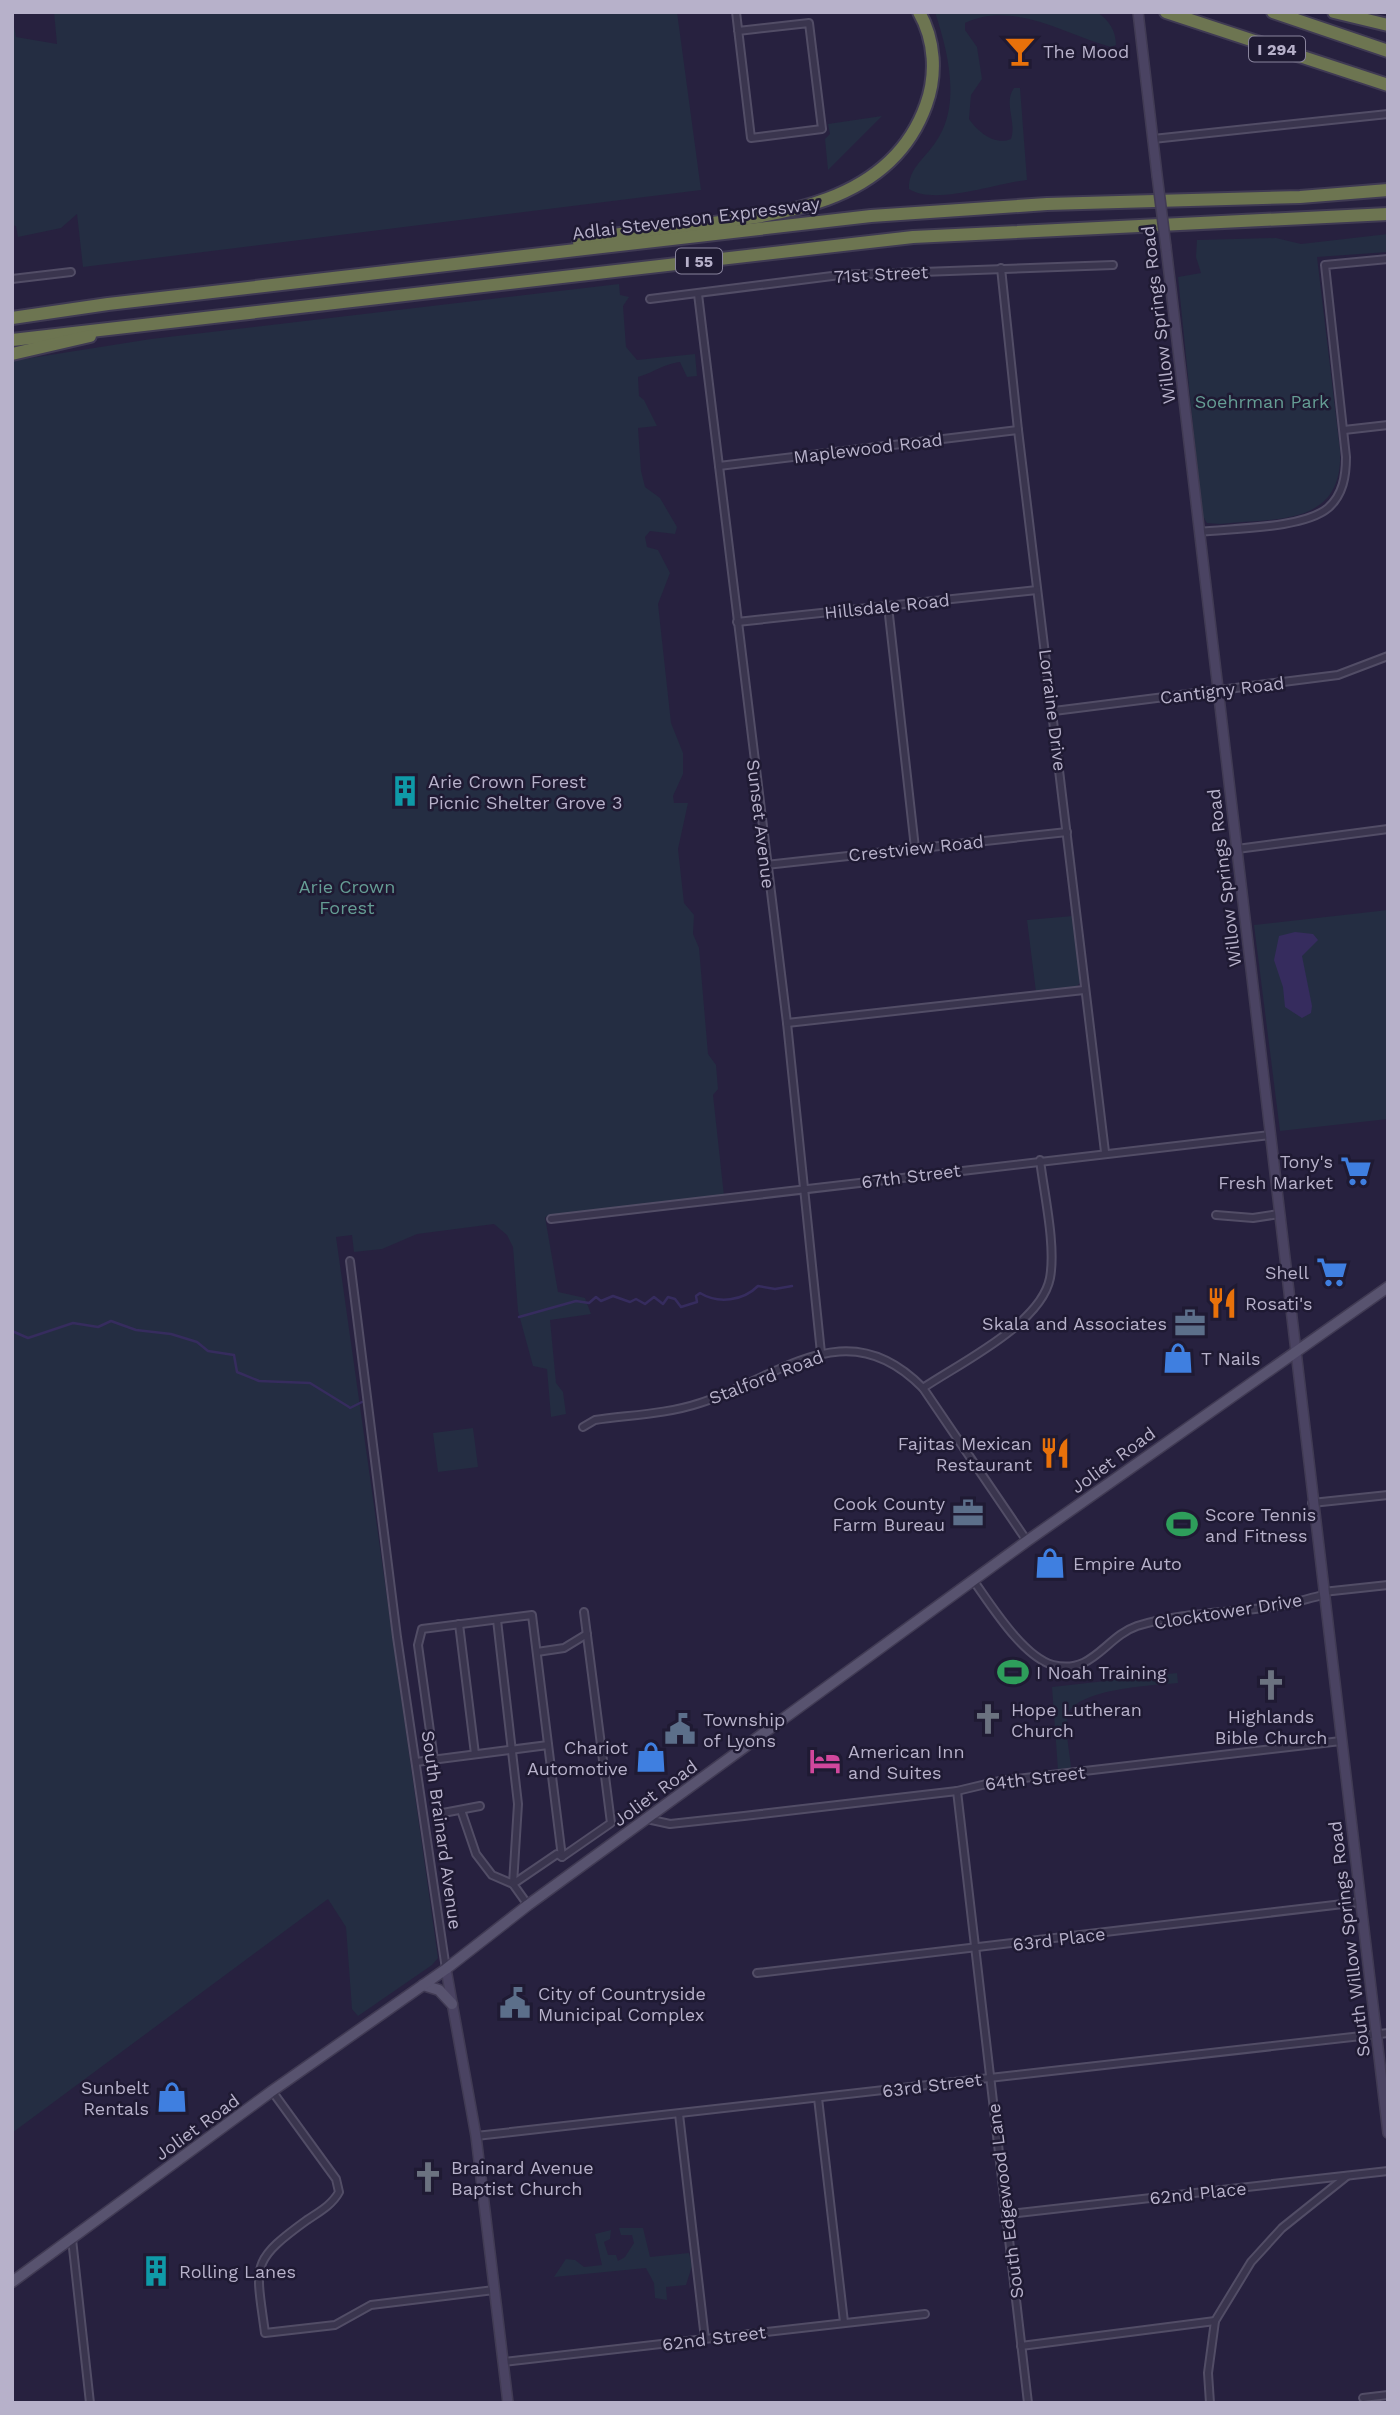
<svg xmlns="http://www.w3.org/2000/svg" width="1400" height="2415" viewBox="0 0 1400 2415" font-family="'Work Sans',sans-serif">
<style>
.green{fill:#242d42}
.water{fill:#362c5e}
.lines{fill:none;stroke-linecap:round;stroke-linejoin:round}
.stream{stroke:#362c5e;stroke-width:2.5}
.street-casing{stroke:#524d66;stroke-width:10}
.secondary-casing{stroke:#413b54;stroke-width:12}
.primary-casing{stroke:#413b54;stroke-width:13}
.highway-casing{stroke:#3f3a53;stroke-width:16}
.street{stroke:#3a354e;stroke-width:6}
.secondary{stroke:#4a4362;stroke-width:9}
.primary{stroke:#58536f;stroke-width:10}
.highway{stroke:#6d7551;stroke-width:12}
.secondary-bridge-casing{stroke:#413b54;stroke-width:12;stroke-linecap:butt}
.secondary-bridge{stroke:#4a4362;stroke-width:9}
.labels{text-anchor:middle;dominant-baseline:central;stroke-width:5;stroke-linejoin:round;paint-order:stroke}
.shield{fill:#1f1a33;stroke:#89849d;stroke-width:2}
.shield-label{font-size:16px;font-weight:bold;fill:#b7b1ca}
.poi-label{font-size:18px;fill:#b7b1ca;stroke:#1f1a33;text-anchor:start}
.street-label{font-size:18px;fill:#b7b1ca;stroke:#1f1a33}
.park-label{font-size:18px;fill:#659d94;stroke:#1f1a33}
</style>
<rect width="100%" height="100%" fill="#27213f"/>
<g class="green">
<path d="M54 12H677L701 190 83 267 77 214 61 228 18 237 16 226 12 225V16L16 37 57 44Z"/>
<path d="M935 12H1097C1109 20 1116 31 1116 45L1111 47C1065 34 1013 0 965 23V30L977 47 982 79 971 95 969 119C978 132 995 146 1011 139 1017 122 1003 103 1014 88H1020L1027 180C996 183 935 206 909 189 908 169 925 158 935 143 962 106 948 52 935 12Z"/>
<path d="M882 116 828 170 825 139 830 134 828 124Z"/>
<path d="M1388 234V252L1317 257 1340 450C1344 527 1276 518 1220 524L1207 523 1202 515 1178 277 1201 273 1196 257 1197 240 1276 238 1301 244Z"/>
<path d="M619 284 620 295 629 297 623 306 626 347 637 360 695 354 697 376 687 377 680 362C661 365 655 372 638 377L639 396 644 400 657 426 638 428 641 471 645 487 660 498 677 527 675 534 650 531 645 537 647 547 658 550 670 573 658 604 671 723 683 753V774L673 796 674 803H688L678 849 684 903 694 915 693 934 699 948 708 1054 716 1065 718 1089 713 1095 724 1196 545 1217 558 1292 585 1298 591 1314 550 1320 556 1383 563 1392 566 1414 551 1417 547 1369 533 1366 518 1311 513 1247 507 1235 494 1224 417 1234 382 1249 354 1252 352 1235 336 1237 438 1958 432 1965 358 2016 352 2009 346 1927 328 1899 12 2133V361L151 339Z"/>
<path d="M1388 910V1119L1280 1131 1254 925Z"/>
<path d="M1073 916 1080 983 1075 988 1036 992 1027 920Z"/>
<path d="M473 1428 478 1467 438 1472 433 1433Z"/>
<path d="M1177 1673 1178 1683C1154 1685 1070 1689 1067 1718 1065 1733 1070 1753 1071 1768L1058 1770 1052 1687Z"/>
<path d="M619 2228H643L650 2257 689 2253 692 2266 686 2285 666 2287 667 2300 655 2298 654 2283 646 2268 554 2277 566 2259 575 2260 584 2267 602 2265 595 2234 611 2230 610 2239 604 2242 608 2255H616L618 2261 625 2257 634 2243 632 2235H621Z"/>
</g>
<path class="water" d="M1295 932 1313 934 1318 940 1302 956 1312 1006 1311 1013 1302 1018 1285 1007 1283 987 1274 960 1279 936Z"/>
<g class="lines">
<g class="stream">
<path d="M519 1317 576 1301 589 1303 596 1297 601 1301 613 1296 630 1302 636 1299 645 1304 654 1297 663 1304 668 1297 675 1299 681 1307 697 1302 696 1296 700 1293C718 1304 743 1301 758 1286L775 1289 792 1286"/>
<path d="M12 1331 28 1338 73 1323 98 1327 111 1321 136 1330 171 1334 197 1342 208 1351 234 1355 237 1372 259 1381 310 1383 349 1407"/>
<path d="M350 1408 362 1402"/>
</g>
<defs>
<g id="street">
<path d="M736 12 751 138 822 129 809 23 738 31"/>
<path d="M1153 139 1388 114"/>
<path d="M1001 268 1018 430 1105 1152"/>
<path d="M12 279 71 272"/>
<path d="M698 294 787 1023 821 1353"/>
<path d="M650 299 840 275 1113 265"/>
<path d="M1344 430 1388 425"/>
<path d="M719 466 1018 430"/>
<path d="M1199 532C1232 528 1303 529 1328 508 1343 495 1346 476 1346 457L1325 265 1388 259"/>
<path d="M888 606 915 848"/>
<path d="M737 622 1037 590"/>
<path d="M1054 711 1338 675 1388 656"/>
<path d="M1237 849 1388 829"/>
<path d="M766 865 1067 832"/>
<path d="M787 1023 1084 990"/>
<path d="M1216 1215 1253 1218 1279 1214"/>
<path d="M551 1219 1270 1135"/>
<path d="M350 1261 397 1637 446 1969"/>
<path d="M923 1388C960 1363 1041 1324 1050 1278 1056 1245 1044 1194 1040 1160"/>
<path d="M583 1427 595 1420C630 1415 667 1414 700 1403 782 1376 847 1310 923 1388L1027 1541"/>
<path d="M1312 1503 1388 1495"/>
<path d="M973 1580C991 1605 1023 1657 1053 1665 1093 1675 1105 1637 1137 1626 1179 1613 1228 1613 1271 1607 1288 1605 1306 1599 1323 1595"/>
<path d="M1323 1592 1388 1585"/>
<path d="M497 1620 518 1804 513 1884"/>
<path d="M459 1624 475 1754"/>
<path d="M537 1652 564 1648 587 1634"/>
<path d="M434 1760 418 1645 422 1629 532 1615 562 1857"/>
<path d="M416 1762 548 1745"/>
<path d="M957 1791 1028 2403"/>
<path d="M461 1810 476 1854 492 1875 513 1884 528 1905"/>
<path d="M443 1813 480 1806"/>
<path d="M647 1819 670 1824 744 1816 957 1791 999 1781 1341 1741"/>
<path d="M513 1884 557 1854 562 1857 611 1823 584 1612"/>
<path d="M757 1973 1360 1902"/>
<path d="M272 2091 336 2179 339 2192C332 2205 319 2212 307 2220 249 2262 256 2265 265 2333L335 2325 371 2305 494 2290"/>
<path d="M818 2098 844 2322"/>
<path d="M679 2114 705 2339"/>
<path d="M476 2136 1388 2033"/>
<path d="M1009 2214 1388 2171"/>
<path d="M72 2239 90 2403"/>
<path d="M1021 2346 1215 2321"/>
<path d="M503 2362 925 2314"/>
<path d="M1363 2398 1388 2395"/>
<path d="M1210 2403 1208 2373 1215 2321 1251 2262 1282 2228 1347 2176"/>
</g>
<g id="secondary">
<path d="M1138 12 1157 175"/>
<path d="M1166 247 1388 2133"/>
<path d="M446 1969 476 2136 508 2403"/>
</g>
<g id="primary">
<path d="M423 1985 439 1990 452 2004"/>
<path d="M12 2282 272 2091 446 1969 528 1905 1027 1541 1388 1287"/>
</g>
<g id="highway">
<path d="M1166 12 1388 85"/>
<path d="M1273 12 1388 51"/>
<path d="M1334 12 1388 25"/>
<path d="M579 242C690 213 878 240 926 105 937 75 935 40 919 12"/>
<path d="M12 318 108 304 871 216 1047 204 1300 197 1388 190"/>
<path d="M12 340 913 237 1388 214"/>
<path d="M12 354 90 336"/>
</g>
</defs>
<use href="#street" class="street-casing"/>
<use href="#secondary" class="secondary-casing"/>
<use href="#primary" class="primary-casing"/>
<use href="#highway" class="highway-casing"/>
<use href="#street" class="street"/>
<use href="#secondary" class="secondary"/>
<use href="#primary" class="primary"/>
<use href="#highway" class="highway"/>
<defs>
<path id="secondary-bridge" d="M1157 175 1166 247"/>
</defs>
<use href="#secondary-bridge" class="secondary-bridge-casing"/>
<use href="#secondary-bridge" class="secondary-bridge"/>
</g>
<defs>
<symbol id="bar-bare" viewBox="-9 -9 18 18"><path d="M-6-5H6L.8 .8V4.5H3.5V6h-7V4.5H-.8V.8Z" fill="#e8710a" stroke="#1f1a33" stroke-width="2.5" paint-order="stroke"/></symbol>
<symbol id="building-bare" viewBox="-9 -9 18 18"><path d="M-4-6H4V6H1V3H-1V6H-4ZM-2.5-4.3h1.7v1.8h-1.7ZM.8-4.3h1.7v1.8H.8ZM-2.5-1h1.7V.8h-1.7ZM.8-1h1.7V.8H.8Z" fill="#0f9aa8" stroke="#1f1a33" stroke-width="2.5" paint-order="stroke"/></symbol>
<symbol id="supermarket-bare" viewBox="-9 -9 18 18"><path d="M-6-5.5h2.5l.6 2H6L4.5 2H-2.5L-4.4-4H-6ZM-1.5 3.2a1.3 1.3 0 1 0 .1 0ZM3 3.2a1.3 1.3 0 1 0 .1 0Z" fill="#3f7fe0" stroke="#1f1a33" stroke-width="2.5" paint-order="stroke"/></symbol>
<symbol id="restaurant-bare" viewBox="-9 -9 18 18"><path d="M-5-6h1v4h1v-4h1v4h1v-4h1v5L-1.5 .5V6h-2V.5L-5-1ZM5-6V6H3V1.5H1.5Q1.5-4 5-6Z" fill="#e8710a" stroke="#1f1a33" stroke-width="2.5" paint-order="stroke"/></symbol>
<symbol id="office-bare" viewBox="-9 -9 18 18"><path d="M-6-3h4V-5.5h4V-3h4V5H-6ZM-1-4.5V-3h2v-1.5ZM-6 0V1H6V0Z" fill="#5c6f8a" stroke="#1f1a33" stroke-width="2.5" paint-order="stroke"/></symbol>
<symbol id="shop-bare" viewBox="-9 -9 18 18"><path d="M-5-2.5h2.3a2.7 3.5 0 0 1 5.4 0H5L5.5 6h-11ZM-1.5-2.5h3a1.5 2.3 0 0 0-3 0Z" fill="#3f7fe0" stroke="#1f1a33" stroke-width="2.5" paint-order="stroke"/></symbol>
<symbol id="stadium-bare" viewBox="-9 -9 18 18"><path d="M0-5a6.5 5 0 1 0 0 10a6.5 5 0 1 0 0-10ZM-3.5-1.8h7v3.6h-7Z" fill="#2e9e5b" stroke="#1f1a33" stroke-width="2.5" paint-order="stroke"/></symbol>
<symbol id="church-bare" viewBox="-9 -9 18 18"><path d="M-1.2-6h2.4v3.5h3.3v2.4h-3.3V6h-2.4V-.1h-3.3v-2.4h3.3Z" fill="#6b7280" stroke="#1f1a33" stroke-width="2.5" paint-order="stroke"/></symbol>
<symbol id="civic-bare" viewBox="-9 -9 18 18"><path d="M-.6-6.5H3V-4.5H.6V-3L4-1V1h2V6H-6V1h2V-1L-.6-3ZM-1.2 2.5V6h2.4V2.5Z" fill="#5c6f8a" stroke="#1f1a33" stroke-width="2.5" paint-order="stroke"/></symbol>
<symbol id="hotel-bare" viewBox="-9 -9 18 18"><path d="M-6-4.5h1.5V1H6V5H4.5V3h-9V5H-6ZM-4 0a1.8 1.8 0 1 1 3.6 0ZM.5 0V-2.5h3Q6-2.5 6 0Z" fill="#d1479c" stroke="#1f1a33" stroke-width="2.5" paint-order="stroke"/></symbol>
</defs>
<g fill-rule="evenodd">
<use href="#bar-bare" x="998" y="29" width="44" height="44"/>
<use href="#building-bare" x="383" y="769" width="44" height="44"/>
<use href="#supermarket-bare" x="1334" y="1149" width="44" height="44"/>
<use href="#supermarket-bare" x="1310" y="1250" width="44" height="44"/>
<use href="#restaurant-bare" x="1200" y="1281" width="44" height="44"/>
<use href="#office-bare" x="1168" y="1301" width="44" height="44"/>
<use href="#shop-bare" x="1156" y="1336" width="44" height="44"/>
<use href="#restaurant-bare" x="1033" y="1431" width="44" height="44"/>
<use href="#office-bare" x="946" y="1491" width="44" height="44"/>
<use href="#stadium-bare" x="1160" y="1502" width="44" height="44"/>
<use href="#shop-bare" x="1028" y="1541" width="44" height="44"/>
<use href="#stadium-bare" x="991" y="1650" width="44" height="44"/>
<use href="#church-bare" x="1249" y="1663" width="44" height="44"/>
<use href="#church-bare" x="966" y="1697" width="44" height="44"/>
<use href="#civic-bare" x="658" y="1707" width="44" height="44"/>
<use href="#shop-bare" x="629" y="1735" width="44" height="44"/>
<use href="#hotel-bare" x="803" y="1739" width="44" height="44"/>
<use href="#civic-bare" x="493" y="1981" width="44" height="44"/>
<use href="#shop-bare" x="150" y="2075" width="44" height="44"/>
<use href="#church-bare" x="406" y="2155" width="44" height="44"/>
<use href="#building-bare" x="134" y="2249" width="44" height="44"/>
</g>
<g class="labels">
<g class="shield">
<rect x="1249" y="36.5" width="56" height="25" rx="5"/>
<rect x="676" y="248.5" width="46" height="25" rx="5"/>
</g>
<g class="shield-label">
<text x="1277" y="49">I 294</text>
<text x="699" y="261">I 55</text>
</g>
<g class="poi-label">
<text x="1043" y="51">The Mood</text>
<text x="428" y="781">Arie Crown Forest<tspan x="428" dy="21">Picnic Shelter Grove 3</tspan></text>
<text x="1333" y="1161" text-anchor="end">Tony's<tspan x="1333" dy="21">Fresh Market</tspan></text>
<text x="1309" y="1272" text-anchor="end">Shell</text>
<text x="1245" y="1303">Rosati's</text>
<text x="1167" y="1323" text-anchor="end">Skala and Associates</text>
<text x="1201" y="1358">T Nails</text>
<text x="1032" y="1443" text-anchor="end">Fajitas Mexican<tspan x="1032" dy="21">Restaurant</tspan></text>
<text x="945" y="1503" text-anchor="end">Cook County<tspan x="945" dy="21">Farm Bureau</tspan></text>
<text x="1205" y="1514">Score Tennis<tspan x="1205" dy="21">and Fitness</tspan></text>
<text x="1073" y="1563">Empire Auto</text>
<text x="1036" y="1672">I Noah Training</text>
<text x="1011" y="1709">Hope Lutheran<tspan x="1011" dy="21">Church</tspan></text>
<text x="1271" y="1716" text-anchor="middle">Highlands<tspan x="1271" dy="21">Bible Church</tspan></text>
<text x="703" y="1719">Township<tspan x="703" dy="21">of Lyons</tspan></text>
<text x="628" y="1747" text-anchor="end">Chariot<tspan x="628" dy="21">Automotive</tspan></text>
<text x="848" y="1751">American Inn<tspan x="848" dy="21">and Suites</tspan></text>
<text x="538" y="1993">City of Countryside<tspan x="538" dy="21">Municipal Complex</tspan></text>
<text x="149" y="2087" text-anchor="end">Sunbelt<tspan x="149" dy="21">Rentals</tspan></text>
<text x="451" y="2167">Brainard Avenue<tspan x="451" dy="21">Baptist Church</tspan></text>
<text x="179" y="2271">Rolling Lanes</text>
</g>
<g class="street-label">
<text transform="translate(696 218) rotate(-7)">Adlai Stevenson Expressway</text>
<text transform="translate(881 274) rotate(-3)">71st Street</text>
<text transform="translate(1158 315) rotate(-97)">Willow Springs Road</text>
<text transform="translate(868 448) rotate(-7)">Maplewood Road</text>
<text transform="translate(887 606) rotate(-6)">Hillsdale Road</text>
<text transform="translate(1222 690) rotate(-7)">Cantigny Road</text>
<text transform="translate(1053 710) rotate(83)">Lorraine Drive</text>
<text transform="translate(761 824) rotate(83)">Sunset Avenue</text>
<text transform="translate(916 848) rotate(-6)">Crestview Road</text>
<text transform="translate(1224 878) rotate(-97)">Willow Springs Road</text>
<text transform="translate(911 1176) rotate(-7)">67th Street</text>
<text transform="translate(766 1377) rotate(-21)">Stalford Road</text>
<text transform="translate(1113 1460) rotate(-36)">Joliet Road</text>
<text transform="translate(1228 1611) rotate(-9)">Clocktower Drive</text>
<text transform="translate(1035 1778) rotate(-7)">64th Street</text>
<text transform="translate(655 1793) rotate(-36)">Joliet Road</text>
<text transform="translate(442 1830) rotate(82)">South Brainard Avenue</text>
<text transform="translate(1059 1939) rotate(-7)">63rd Place</text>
<text transform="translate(1349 1939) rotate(-97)">South Willow Springs Road</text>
<text transform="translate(932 2085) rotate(-7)">63rd Street</text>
<text transform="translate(197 2127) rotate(-36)">Joliet Road</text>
<text transform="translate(1198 2193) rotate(-6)">62nd Place</text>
<text transform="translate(1005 2201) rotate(-97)">South Edgewood Lane</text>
<text transform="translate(714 2338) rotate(-7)">62nd Street</text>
</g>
<g class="park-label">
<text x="1262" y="401">Soehrman Park</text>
<text x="347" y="886">Arie Crown<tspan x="347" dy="21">Forest</tspan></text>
</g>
</g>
<rect width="1400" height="2415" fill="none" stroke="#b7b1ca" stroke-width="28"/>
</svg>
